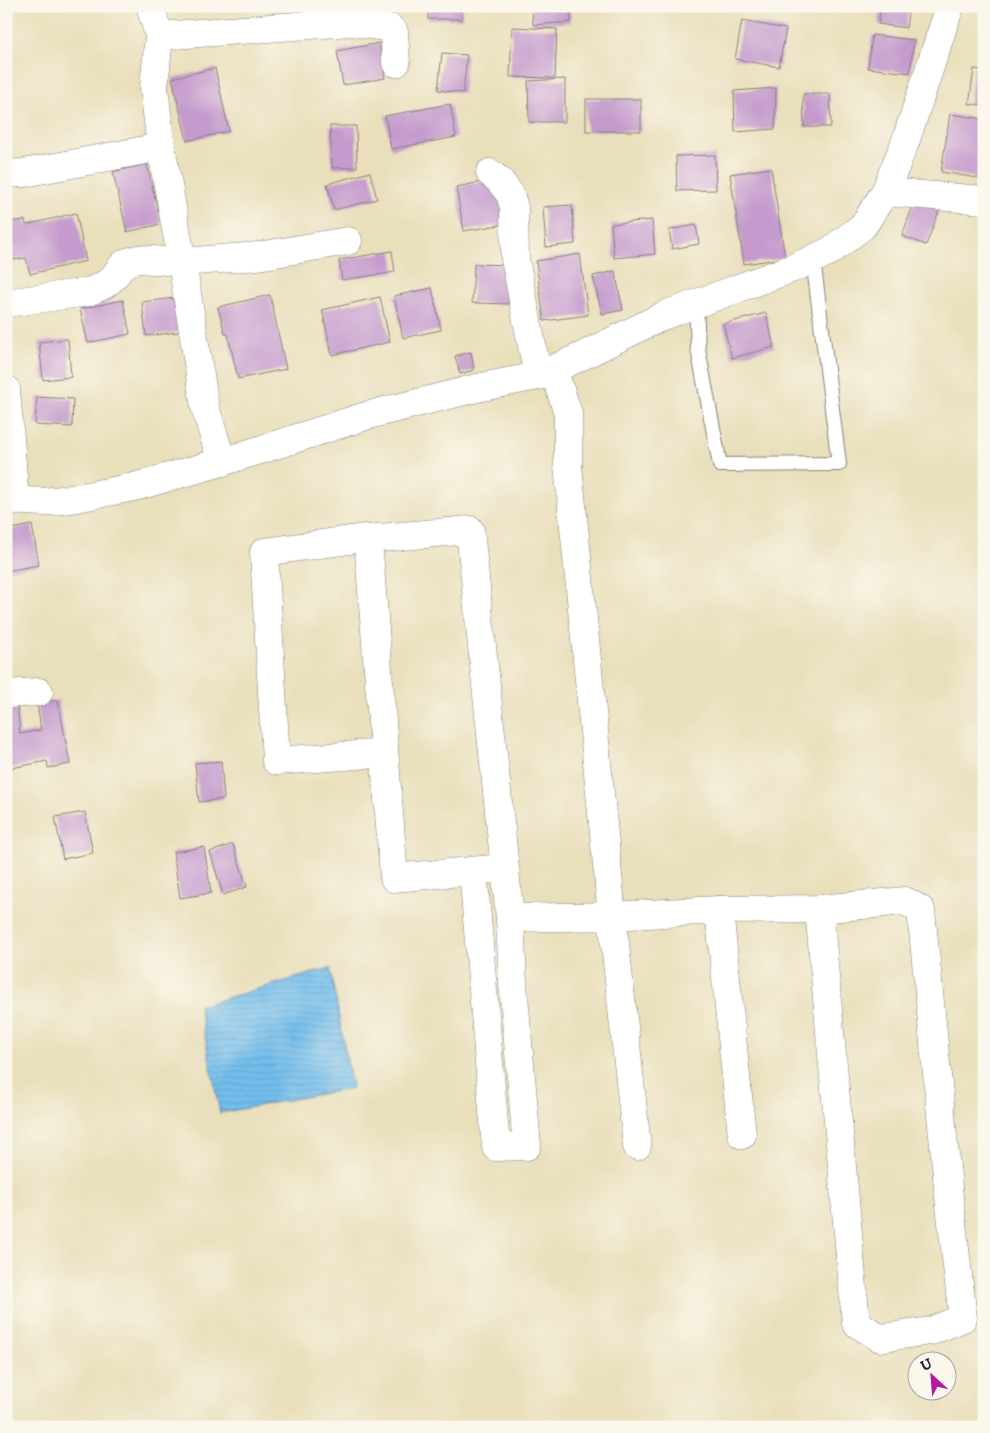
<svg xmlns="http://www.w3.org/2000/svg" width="990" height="1433" viewBox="0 0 990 1433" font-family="'IM FELL DW Pica',serif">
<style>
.water{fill:url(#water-rules);stroke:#4a7094}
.building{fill:#c59bcd}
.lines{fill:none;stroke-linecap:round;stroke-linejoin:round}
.service-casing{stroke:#86807b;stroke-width:16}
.minor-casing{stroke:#86807b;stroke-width:29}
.tertiary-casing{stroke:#86807b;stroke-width:29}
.service{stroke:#fff;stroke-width:14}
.minor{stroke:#fff;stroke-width:28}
.tertiary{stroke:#fff;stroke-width:28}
</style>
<defs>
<pattern id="water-rules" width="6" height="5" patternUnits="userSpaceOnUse" patternTransform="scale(1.25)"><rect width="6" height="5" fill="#73beec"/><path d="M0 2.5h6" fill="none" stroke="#63a3cb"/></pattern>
</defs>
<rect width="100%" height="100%" fill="#fbf7ec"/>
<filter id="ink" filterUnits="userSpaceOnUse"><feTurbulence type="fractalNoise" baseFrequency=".02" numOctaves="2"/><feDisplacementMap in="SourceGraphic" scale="10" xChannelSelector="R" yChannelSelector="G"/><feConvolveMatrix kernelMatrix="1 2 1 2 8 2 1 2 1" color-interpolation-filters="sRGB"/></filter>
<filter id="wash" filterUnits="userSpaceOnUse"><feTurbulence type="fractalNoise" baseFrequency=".0096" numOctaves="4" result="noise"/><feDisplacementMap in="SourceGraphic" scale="20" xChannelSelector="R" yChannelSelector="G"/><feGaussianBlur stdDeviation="1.12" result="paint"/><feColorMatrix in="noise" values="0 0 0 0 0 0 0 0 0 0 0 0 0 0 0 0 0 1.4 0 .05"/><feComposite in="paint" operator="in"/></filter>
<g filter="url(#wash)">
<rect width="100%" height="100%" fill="#e9dfbb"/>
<path class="water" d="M330 968 352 1088 220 1113 199 1006Z"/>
<g id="blocks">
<g class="building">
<rect x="428" y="6" width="34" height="13"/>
<path d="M532 6H570L571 22 533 25Z"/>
<path d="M881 6H909L906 28 878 24Z"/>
<path d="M742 21 786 29 779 67 735 59Z"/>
<path d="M512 27 557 29 555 78 510 77Z"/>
<path d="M872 35 914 40 910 73 868 68Z"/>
<path d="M379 43 385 78 343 85 337 51Z"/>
<path d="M442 53 467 55 463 93 438 90Z"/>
<path d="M215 68 229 131 187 141 172 78Z"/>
<path d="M974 69 984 70V105L969 104Z"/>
<path d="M565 79V122H529L528 81Z"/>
<path d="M776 88 775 129 735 132 734 91Z"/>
<path d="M803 94H830L831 127H804Z"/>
<rect x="586" y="99" width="55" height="32"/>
<path d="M450 104 456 137 391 149 385 116Z"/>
<path d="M950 114 984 119V179L941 172Z"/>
<path d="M330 126H356L357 167 332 168Z"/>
<path d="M715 155 716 190 677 191 676 156Z"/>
<path d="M147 164 161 224 127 232 113 172Z"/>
<path d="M771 168 785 258 744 264 730 174Z"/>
<path d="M370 172 377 199 334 210 327 184Z"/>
<path d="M497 179 505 224 464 231 456 187Z"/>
<path d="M916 197 941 206 926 245 902 236Z"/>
<path d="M572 205 575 244 546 247 543 207Z"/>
<path d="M76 213 86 261 30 274 26 258 6 261V222L25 220 26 225Z"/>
<path d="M652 220 655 254 614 258 611 224Z"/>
<path d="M696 225 699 244 672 249 669 230Z"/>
<path d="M392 251 395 272 342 280 339 260Z"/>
<path d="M580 254 588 315 544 321 536 261Z"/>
<path d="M474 264 515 265 513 304 472 303Z"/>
<path d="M615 271 623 310 602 314 593 276Z"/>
<path d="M432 288 441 330 403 338 394 296Z"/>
<path d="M270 295 286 369 238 379 228 334H225L218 307Z"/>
<path d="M183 297 186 331 146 336 142 302Z"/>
<path d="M380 297 390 342 332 355 322 310Z"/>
<path d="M123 300 130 334 88 343 80 309Z"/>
<path d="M766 313 774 347 732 358 723 324Z"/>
<path d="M68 339 71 377 43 380 39 342Z"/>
<path d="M471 352 474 370 460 374 455 356Z"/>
<path d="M37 397 73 399 72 427 35 425Z"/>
<path d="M32 525 39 565 6 571V530Z"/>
<path d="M58 700 70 764 48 768 47 761 11 768V764H6V705L17 704 20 734 41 730 37 703Z"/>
<path d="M221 761 224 799 199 802 195 763Z"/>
<path d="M85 812 93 853 63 859 55 817Z"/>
<path d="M233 844 247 887 223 895 210 852Z"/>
<path d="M204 847 211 893 180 898 173 852Z"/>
</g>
</g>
</g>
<g filter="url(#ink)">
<use href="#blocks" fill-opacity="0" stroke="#86807b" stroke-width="1"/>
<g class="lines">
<defs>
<path id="service" d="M696 303 698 349 720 465 839 464 813 259"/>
<g id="minor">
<path d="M152 12 159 36 154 87 161 147 182 262 205 407 222 462"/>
<path d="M159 36 351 22 390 28 394 32 396 63"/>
<path d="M490 173 499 180 510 194 514 207 515 259 538 376"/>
<path d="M6 174 24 173 161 147"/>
<path d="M885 192 984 200"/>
<path d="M6 303 88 292 104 285 113 278 122 266 127 262 138 259 182 262 258 256 348 241"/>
<path d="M553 369 568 413V465L612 916 719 910 819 909 905 901 921 910 949 1197 963 1318 931 1331 880 1338 856 1323 819 909"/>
<path d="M6 389 15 501"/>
<path d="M368 539 364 538 264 552 276 761 384 753"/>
<path d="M6 694 39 692"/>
<path d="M473 870 496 1147 527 1146 513 984 510 918 470 530 368 539 394 878 504 868"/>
<path d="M719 910 742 1135"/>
<path d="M510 918 612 916 637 1146"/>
</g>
<path id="tertiary" d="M6 500 44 502 71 499 134 487 222 462 369 415 477 388 538 376 578 358 665 315 796 267 830 251 863 226 885 192 906 140 950 6"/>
</defs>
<use href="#service" class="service-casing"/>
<use href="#minor" class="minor-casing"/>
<use href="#tertiary" class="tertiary-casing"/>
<use href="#service" class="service"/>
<use href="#minor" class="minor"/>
<use href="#tertiary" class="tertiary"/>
</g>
</g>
<rect width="990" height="1433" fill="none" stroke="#fbf7ec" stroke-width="25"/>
<g transform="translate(932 1376) rotate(334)"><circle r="24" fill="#fbf7ec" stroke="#a4a2a5"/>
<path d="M0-4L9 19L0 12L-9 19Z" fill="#b5179e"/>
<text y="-8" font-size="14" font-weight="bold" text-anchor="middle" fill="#22223b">U</text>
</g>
</svg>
